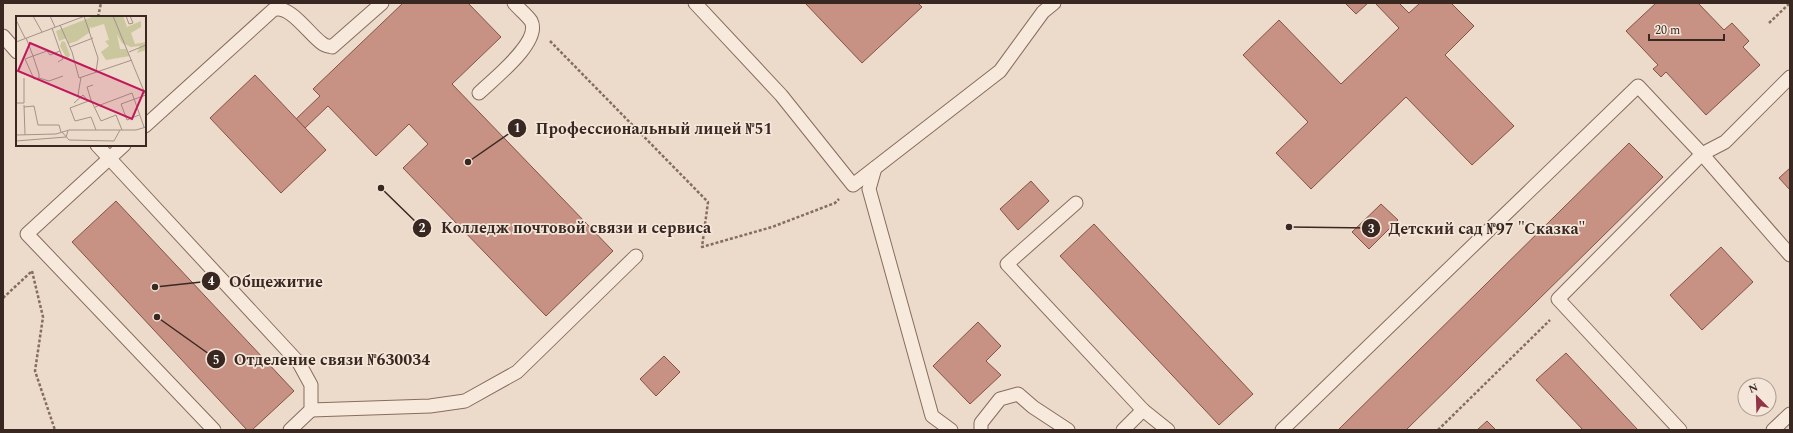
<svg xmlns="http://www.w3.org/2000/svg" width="1793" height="433" viewBox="0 0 1793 433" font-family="Spectral,serif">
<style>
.building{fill:#c79183;stroke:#855247}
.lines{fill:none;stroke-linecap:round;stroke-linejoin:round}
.lane-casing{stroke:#876c5f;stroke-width:15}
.path{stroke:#876c5f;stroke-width:2.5;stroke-dasharray:3 2;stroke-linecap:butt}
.lane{stroke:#f7eadd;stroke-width:13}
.inset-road{fill:none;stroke:#a49387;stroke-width:1}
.view{fill:#c2185b;fill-opacity:0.15;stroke:#c2185b;stroke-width:2}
.inset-edge{fill:none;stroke:#392822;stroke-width:2}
.leader{fill:none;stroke:#392822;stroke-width:1.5}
.callout-dot{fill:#392822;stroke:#f4e6d9;stroke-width:1.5}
.mark-label{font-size:12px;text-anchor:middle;font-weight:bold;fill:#fff}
.callout-label{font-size:16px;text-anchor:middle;font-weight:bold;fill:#392822;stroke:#f4e6d9;stroke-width:3.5;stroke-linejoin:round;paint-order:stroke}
</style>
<rect width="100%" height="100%" fill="#ecdbca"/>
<g class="building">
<path d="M403 3H468L501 37 452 84 613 251 546 316 403 168 428 144 409 124 376 156 328 106 305 128 296 119 320 96 313 89Z"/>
<path d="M805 3H918L922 7 862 63Z"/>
<path d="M1345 3H1368L1356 14Z"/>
<path d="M1375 3H1399L1409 13 1420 3H1451L1474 26 1445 55 1514 126 1472 165 1406 97 1311 189 1276 153 1308 122 1243 55 1279 20 1341 84 1399 28Z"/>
<path d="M1656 3H1698L1724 30 1732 23 1749 41 1743 47 1760 65 1706 115 1666 72 1661 77 1653 69 1658 65 1626 31Z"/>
<path d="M255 75 326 150 281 193 210 118Z"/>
<path d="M1629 143 1663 177 1406 430H1338Z"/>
<path d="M1790 168V190L1779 178Z"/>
<path d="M1031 181 1049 201 1018 230 1000 209Z"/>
<path d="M116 201 294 391 252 430H247L72 242Z"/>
<path d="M1381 204 1398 220 1369 249 1352 232Z"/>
<path d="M1094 224 1253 394 1219 425 1060 256Z"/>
<path d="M1721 247 1753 282 1702 330 1670 295Z"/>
<path d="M978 322 1001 346 986 361 1001 375 970 404 933 366Z"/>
<path d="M1566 353 1638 430H1583L1536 380Z"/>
<path d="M664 356 680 372 656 396 640 379Z"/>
<path d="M1487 421 1496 430H1477Z"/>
</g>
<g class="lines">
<defs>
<g id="lane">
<path d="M695 3 781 95 853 185 1000 71 1043 12 1054 3"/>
<path d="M3 36 17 52"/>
<path d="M479 93C492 80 542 42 531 21 527 15 519 9 514 3"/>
<path d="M145 126 273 10C290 3 310 36 323 44 325 46 329 46 332 47L382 3"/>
<path d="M97 145 299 363 311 385V410L290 430"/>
<path d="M124 145 27 234 214 430"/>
<path d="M875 168 869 189 932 416 951 430"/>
<path d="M1076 203 1007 264 1143 410"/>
<path d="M311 410 430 406 465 401 517 372 636 256"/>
<path d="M981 430V423L1000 399 1018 394 1033 407 1068 430"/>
<path d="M1123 430 1143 410 1168 430"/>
<path d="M1282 430 1638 86 1702 154 1790 255"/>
<path d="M1680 430 1558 299 1702 154 1725 142 1790 77"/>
<path d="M1773 430 1790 414"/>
</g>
</defs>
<use href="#lane" class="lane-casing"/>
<g class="path">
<path d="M98 17 101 3"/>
<path d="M1769 23 1790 3"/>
<path d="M550 41 708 202 702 247 772 227 835 203 839 199"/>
<path d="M32 271 43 317 35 371 55 430"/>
<path d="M3 298 32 271"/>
<path d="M1438 430 1550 320"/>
</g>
<use href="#lane" class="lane"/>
</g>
<g transform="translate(16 16)">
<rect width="130" height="130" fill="#ecdbca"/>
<path d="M78 0H107L111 11 125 5V11L115 17 119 28 130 26V34L121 37 124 30 115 31 106 27 101 18 104 33H110L114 40 90 44 85 36 93 30 89 25 93 24 88 8 75 12 74 10V16L61 25 52 28 51 22 43 25 40 15ZM46 25 49 26 54 39 51 43 44 30Z" fill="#cac69e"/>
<path class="inset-road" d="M17 0 26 16M34 0 39 11M68 0 82 42 80 56M97 0 130 80M110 0 113 8 117 7 114 0M0 4 9 22M44 9 56 36 63 62 116 44M10 22 12 27 17 40 23 58V62L18 63 9 43 17 40 31 35 34 39 44 35 36 12M0 26 69 0M54 31 77 22M113 36 130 29M42 46 47 43 44 35M23 62 33 65 47 60M64 81 62 79 65 61M75 84 71 71 77 69M0 87H8V62M58 87 67 79 72 85M8 89 9 119M8 91 18 90 22 109H43L45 116M79 91 116 77 128 111M123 99 111 104 105 88 130 79M80 114 75 101 59 105 54 92 75 84 85 105 100 99 106 114M46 116 53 124 98 125 104 114M0 119 40 118 53 114H120L130 111M0 125 50 121 52 115"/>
<path class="view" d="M14 27 128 75 116 103 2 55Z"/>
<rect width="130" height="130" class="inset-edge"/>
</g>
<path class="leader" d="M468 162L517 128M381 188L422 228M1289 227L1371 228M155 287L211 281M157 317L216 359"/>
<g class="callout-dot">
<circle cx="468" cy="162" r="4"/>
<circle cx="381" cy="188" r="4"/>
<circle cx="1289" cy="227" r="4"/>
<circle cx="155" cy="287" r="4"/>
<circle cx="157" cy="317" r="4"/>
<circle cx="517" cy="128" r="10"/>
<circle cx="422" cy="228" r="10"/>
<circle cx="1371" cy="228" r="10"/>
<circle cx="211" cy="281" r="10"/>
<circle cx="216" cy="359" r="10"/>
</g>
<g class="mark-label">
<text x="517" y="132">1</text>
<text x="422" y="232">2</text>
<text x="1371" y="233">3</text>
<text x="211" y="285">4</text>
<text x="216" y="364">5</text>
</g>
<g class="callout-label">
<text x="654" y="134">Профессиональный лицей №51</text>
<text x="576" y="233">Колледж почтовой связи и сервиса</text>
<text x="1487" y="234">Детский сад №97 "Сказка"</text>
<text x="276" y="287">Общежитие</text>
<text x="332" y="365">Отделение связи №630034</text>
</g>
<rect width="1793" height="433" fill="none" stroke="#392822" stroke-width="8"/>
<g transform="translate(1757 397) rotate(337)"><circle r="19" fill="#f4e6d9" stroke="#a99a90"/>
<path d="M0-3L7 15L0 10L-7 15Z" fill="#923448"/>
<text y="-6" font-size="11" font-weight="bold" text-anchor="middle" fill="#392822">N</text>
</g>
<path d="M1649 34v6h75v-6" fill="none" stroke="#392822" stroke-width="2"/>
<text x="1655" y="34" font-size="12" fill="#392822" stroke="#f4e6d9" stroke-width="3" paint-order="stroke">20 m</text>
</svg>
